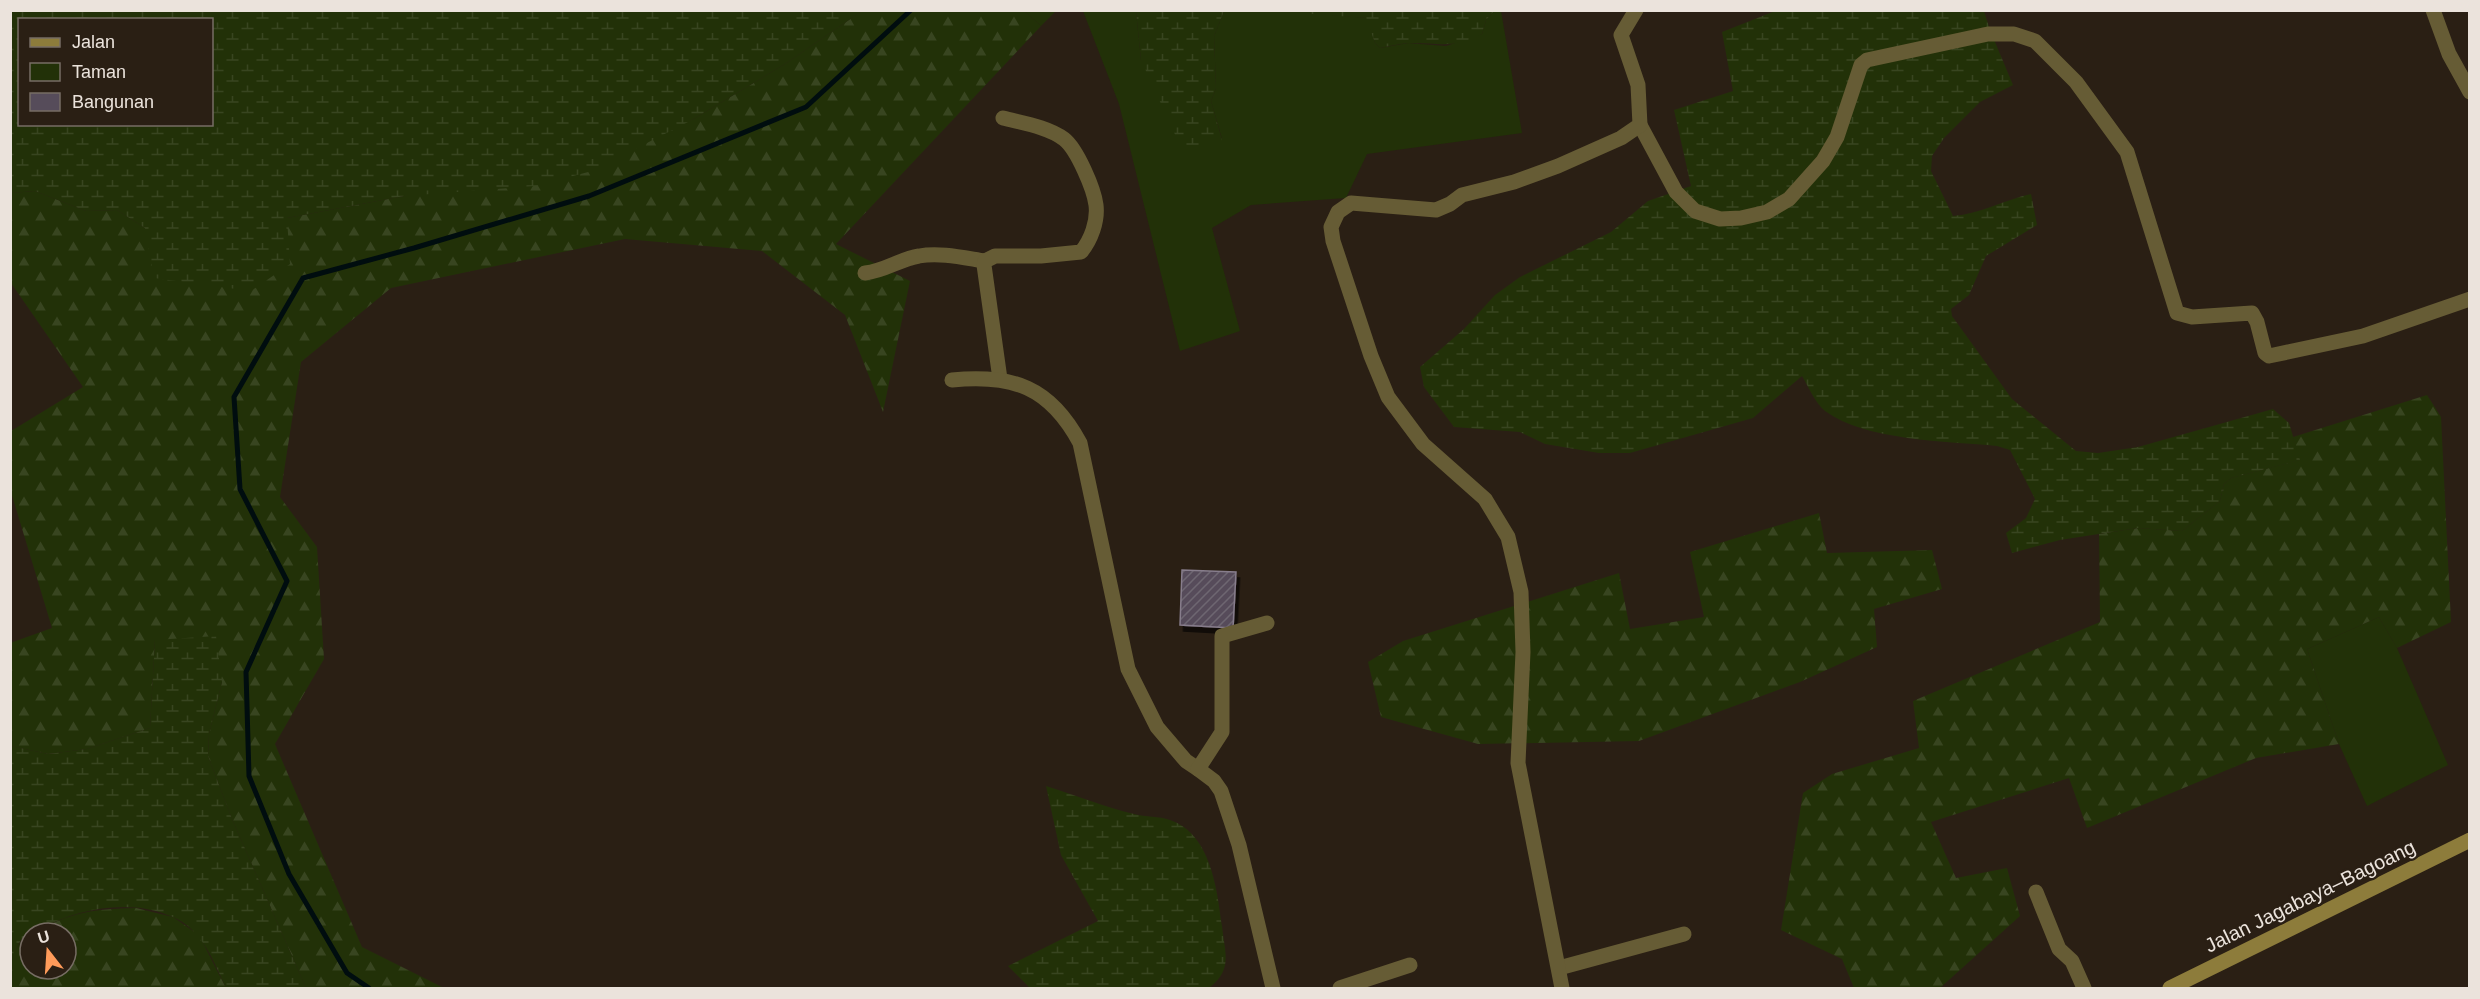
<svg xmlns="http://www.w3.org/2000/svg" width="2480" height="999" viewBox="0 0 2480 999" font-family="Helvetica,sans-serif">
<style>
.green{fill:#223108}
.forest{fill:url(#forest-firs)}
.wetland{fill:url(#wetland-marsh);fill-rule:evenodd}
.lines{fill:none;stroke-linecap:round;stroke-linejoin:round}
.stream{stroke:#000d0f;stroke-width:5}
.building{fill:url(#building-hatch);stroke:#877d8c;stroke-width:1.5;filter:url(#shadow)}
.street{stroke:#665c35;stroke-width:15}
.secondary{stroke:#8d7c3b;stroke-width:15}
.labels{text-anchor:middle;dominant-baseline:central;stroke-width:5;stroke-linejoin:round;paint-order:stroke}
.street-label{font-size:20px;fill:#ebe3dc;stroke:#2a1f14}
</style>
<defs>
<pattern id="forest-firs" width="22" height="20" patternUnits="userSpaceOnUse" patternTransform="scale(1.5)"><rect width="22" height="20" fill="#223108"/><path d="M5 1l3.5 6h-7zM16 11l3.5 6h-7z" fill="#384520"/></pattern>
<pattern id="wetland-marsh" width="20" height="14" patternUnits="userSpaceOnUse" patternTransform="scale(1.5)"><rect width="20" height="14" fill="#223108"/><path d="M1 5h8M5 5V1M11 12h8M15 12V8" fill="none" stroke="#384520"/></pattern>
<pattern id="building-hatch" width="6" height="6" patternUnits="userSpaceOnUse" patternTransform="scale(1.5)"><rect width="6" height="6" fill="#564c5a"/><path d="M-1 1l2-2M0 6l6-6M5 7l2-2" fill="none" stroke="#6e6671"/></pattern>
<filter id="shadow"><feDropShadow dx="3.5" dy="6" stdDeviation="0" flood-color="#0009"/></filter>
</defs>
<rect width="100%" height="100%" fill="#2a1f14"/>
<g class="green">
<path d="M1274 10 1367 18 1375 43 1380 48 1408 43 1446 46 1482 34 1486 20 1494 11H1501L1522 133 1367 154 1346 198 1251 205 1212 228 1240 331 1180 351 1119 104 1083 11H1136L1141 60 1222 139 1211 101 1216 88 1214 36 1224 11Z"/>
<path d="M1024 11H1056L1041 26Z"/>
<path d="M2379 617 2397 648 2448 765 2367 806 2339 744 2307 649Z"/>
</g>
<g class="forest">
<path d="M862 11H1024L1041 26 836 244 910 281 883 412 845 315 762 251 625 239 391 288 301 362 280 497 317 547 324 659 275 744 362 947 444 988H306L232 819 208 756 209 734 222 682 155 640 150 728 87 749 48 754 11 746 10 643 52 628 11 492V431L83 387 11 283V193L35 191 86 211 117 210 145 228 287 218 404 196 692 120 785 64Z"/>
<path d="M2427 395 2441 417 2451 622 2397 648 2379 617 2307 649 2339 744 2256 758 2087 828 2069 778 1931 822 1956 878 2007 868 2020 916 1940 988H1854L1842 959 1781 930 1803 793 1832 774 1919 748 1913 701 2100 622 2099 534 2138 528 2182 531 2220 501 2224 484 2231 478 2299 460 2293 437Z"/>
<path d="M1819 513 1827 553 1932 550 1942 589 1874 609 1877 647 1800 682 1639 741 1478 744 1381 717 1368 662 1403 641 1619 573 1630 629 1704 617 1690 552Z"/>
<path d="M136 908 173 917 199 935 226 988H11C10 969 11 945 30 935V969H66V933H33C71 912 93 909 136 908Z"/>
</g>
<g class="wetland">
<path d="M11 10H862V11L785 64 692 120 592 171 535 186 404 196 287 218 290 264 251 291 154 278 145 228 117 210 86 211 35 191 11 193ZM20 20H212V124H20Z"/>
<path d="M1136 11H1224L1214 36 1216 88 1211 101 1222 140 1183 152 1141 60Z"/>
<path d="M1274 11H1494L1486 20 1482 34C1452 50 1437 42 1408 43 1398 44 1389 46 1380 48L1375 43 1366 18Z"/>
<path d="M1775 11H1984L1990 30 2013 85 1980 102 1944 138 1932 156 1931 171 1953 216C1980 214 2004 200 2031 194L2037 225 1986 256 1969 295 1951 309 1952 316 2012 399 2076 451 2098 453 2138 447 2273 409 2289 423 2300 460 2231 478 2224 484 2220 501 2182 531 2138 528 2060 540 2012 553 2006 533 2026 518 2035 499 2010 450 1997 446C1947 441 1866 441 1825 411 1815 403 1808 386 1802 376L1753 418 1630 453H1599L1545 444 1520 432 1454 427 1424 387 1420 367 1464 329 1495 295 1520 277 1611 232 1648 201 1691 186 1674 110 1733 91 1722 32Z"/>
<path d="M216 636 222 682 209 734 208 756 232 819 306 988H226C214 962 202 929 173 917 131 898 79 908 40 929 33 933 26 934 21 940 14 950 13 963 11 975V746L48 754 87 749 150 728 155 640Z"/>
<path d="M1046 786C1075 795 1105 807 1134 814 1146 817 1159 816 1170 820 1211 834 1217 889 1222 926 1225 954 1233 969 1209 988H1030L1008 966 1098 921 1061 855Z"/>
</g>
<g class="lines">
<path class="stream" d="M369 988 347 973 289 874 249 776 246 672 287 581 240 489 234 397 303 278 414 248 589 196 806 107 911 10"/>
</g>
<path class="building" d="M1182 570 1236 572 1233 628 1180 625Z"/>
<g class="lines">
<g class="street">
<path d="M2433 10 2449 54 2470 92"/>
<path d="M1640 125 1676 192 1695 211 1720 219 1741 218 1767 212 1789 199 1823 161 1837 137 1861 65 1867 60 1988 34H2014L2035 41 2076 82 2127 152 2177 313 2192 317 2252 313 2257 322 2265 353 2269 356 2363 336 2470 299"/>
<path d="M865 273C885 271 900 259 919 256 940 252 965 258 985 261"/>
<path d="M1000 379 984 265 985 261 995 256H1041L1081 252C1091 240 1098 221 1096 205 1094 189 1077 149 1064 139 1048 127 1022 123 1003 118"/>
<path d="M952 380C1013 374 1050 387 1080 443L1128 669 1157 727 1186 761 1198 769"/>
<path d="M1267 623 1222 636V732L1198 769 1214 781 1221 791 1239 845 1273 988"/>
<path d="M2036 892 2059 949 2072 961 2084 988"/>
<path d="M1559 968 1684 934"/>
<path d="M1340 988 1410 965"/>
<path d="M1562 988 1518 763 1523 652 1521 592 1508 537 1485 499 1423 444 1388 397 1371 356 1333 241 1331 227 1338 212 1351 203 1436 210 1450 204 1462 195 1514 182 1558 166 1621 138 1640 125 1638 85 1621 35 1636 10"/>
</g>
<path class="secondary" d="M2170 988 2470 840"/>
</g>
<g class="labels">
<g class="street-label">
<text transform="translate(2310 896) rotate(-26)">Jalan Jagabaya–Bagoang</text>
</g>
</g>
<rect width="2480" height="999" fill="none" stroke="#ebe3dc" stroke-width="24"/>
<rect x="18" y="18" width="195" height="108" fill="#2a1f14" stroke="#776d64" stroke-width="1.5"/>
<rect x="30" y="38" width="30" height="9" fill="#8d7c3b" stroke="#776d64" stroke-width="1.5"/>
<text x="72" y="48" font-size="18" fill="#ebe3dc">Jalan</text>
<rect x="30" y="63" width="30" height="18" fill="#223108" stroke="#776d64" stroke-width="1.5"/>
<text x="72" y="78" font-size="18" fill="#ebe3dc">Taman</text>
<rect x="30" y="93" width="30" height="18" fill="#564c5a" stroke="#776d64" stroke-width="1.5"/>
<text x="72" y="108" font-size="18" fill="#ebe3dc">Bangunan</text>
<g transform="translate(48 951) rotate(343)"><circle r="28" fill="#2a1f14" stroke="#776d64" stroke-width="1.5"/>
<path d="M0-4.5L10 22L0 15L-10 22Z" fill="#ff9b5a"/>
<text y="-9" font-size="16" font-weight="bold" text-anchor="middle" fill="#ebe3dc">U</text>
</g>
</svg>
